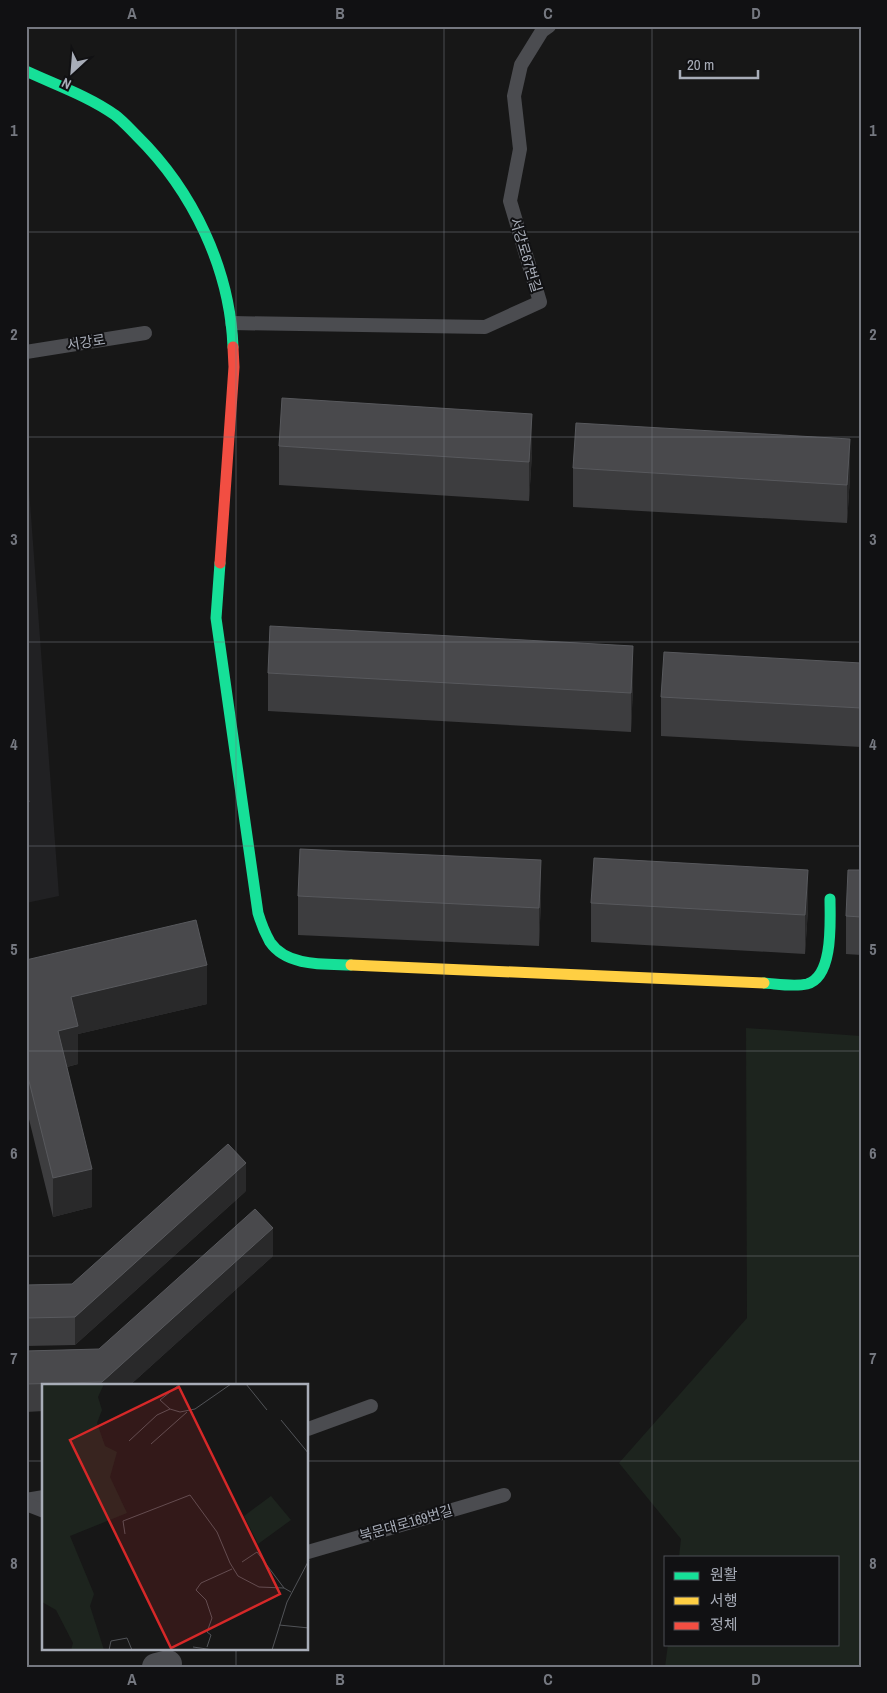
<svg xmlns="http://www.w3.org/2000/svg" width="887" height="1693" viewBox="0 0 887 1693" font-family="'Archivo Narrow','Noto Sans KR',sans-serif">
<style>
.built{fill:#212123}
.green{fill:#1d241e}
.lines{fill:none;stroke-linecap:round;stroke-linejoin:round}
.lane{stroke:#4b4c50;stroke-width:14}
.street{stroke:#4b4c50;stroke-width:28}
.fast{stroke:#16e098;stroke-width:11}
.slow{stroke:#ffcf43;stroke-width:11}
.jam{stroke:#f24e42;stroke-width:11}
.wall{fill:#3d3d3f}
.shaded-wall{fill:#29292a}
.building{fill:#49494c;stroke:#58595d}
.grid{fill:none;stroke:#757880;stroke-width:1;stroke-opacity:0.55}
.labels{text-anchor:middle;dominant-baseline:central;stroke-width:4;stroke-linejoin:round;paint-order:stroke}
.street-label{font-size:14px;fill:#a8adb8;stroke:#111113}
.inset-road{fill:none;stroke:#515357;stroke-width:1}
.view{fill:#d62828;fill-opacity:0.15;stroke:#d62828;stroke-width:2.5}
.inset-edge{fill:none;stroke:#a8adb8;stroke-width:2.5}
.neatline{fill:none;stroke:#757880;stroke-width:2}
.grid-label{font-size:16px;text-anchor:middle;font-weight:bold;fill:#757880}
</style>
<rect width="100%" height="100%" fill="#171717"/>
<path class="built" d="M26 448 59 896 26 903Z"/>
<path class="green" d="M746 1028 861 1036V1667H665L668 1644H838V1557H679L681 1539 619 1463 747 1318Z"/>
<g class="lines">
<g class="lane">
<path d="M232 323 485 327 540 302 510 201 520 149 514 96 521 65 542 31 549 26"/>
<path d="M26 352 145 333"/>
<path d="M308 1429 371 1406"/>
<path d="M26 1500 44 1497"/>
<path d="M26 1504 44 1511"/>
<path d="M308 1552 504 1495"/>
</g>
<path class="street" d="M156 1667 168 1664"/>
<g class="fast">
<path d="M26 71C56 85 88 96 115 115 123 121 130 129 137 136 193 191 230 269 233 347"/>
<path d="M220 563 216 618 258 913C261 923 265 933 270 942 287 967 325 964 351 965"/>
<path d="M764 983C778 984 794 987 807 984 834 977 830 920 830 899"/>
</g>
<path class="slow" d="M351 965 764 983"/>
<path class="jam" d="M220 563 234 367 233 347"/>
</g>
<g class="wall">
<path d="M279 446 532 453 529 501 279 485Z"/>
<path d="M573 468 850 477 847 523 573 507Z"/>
<path d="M861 663V747L661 736V697Z"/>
<path d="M268 673 633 685 631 732 268 711Z"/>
<path d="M861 870V955L846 954V916Z"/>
<path d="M298 896 541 898 539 946 298 935Z"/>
<path d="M591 903 808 909 805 954 591 942Z"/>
<path d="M26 960 207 1004 78 1034V1064L67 1067 92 1207 53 1217 26 1107Z"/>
<path d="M246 1191 75 1345 26 1346V1285L72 1284Z"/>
<path d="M273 1256 129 1386H44V1411L26 1412V1351L99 1349Z"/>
</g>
<g class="shaded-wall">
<path d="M532 414V453L529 501V462Z"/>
<path d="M850 439V477L847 523V485Z"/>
<path d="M633 646V685L631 732V693Z"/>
<path d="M29 802V819H26V803Z"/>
<path d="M541 860V898L539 946V908Z"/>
<path d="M808 870V909L805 954V915Z"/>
<path d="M207 965V1004L78 1034V1064L58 1069V1031L71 997Z"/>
<path d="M246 1163V1191L75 1345V1317Z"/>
<path d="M92 1169V1207L53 1217V1178Z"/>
<path d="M273 1228V1256L129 1386H102V1382Z"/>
</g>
<g class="building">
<path d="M282 398 532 414 529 462 279 446Z"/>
<path d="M576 423 850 439 847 485 573 468Z"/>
<path d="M270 626 633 646 631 693 268 673Z"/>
<path d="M664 652 861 663V708L661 697Z"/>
<path d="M26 788 29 802 26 803Z"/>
<path d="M300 849 541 860 539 908 298 896Z"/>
<path d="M594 858 808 870 805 915 591 903Z"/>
<path d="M848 870H861V917L846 916Z"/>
<path d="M196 920 207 965 71 997 78 1026 58 1031 92 1169 53 1178 26 1069V960Z"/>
<path d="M228 1144 246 1163 75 1317 26 1318V1285L72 1284Z"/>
<path d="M255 1209 273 1228 102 1382 26 1384V1351L99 1349Z"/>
</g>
<path class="grid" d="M236 26V1386M444 26V1667M652 26V1667M26 232H861M26 437H861M26 642H861M26 846H861M26 1051H861M26 1256H861M26 1461H44M308 1461H861M236 1649V1667"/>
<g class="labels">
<g class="street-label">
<text transform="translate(526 255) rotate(73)">서강로67번길</text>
<text transform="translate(86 342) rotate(-9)">서강로</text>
<text transform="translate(406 1523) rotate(-16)">북문대로169번길</text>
</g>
</g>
<g transform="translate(42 1384)">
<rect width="266" height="266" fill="#171717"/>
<path d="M0 0H62L56 13 60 26 55 39 63 62 75 68 68 93 85 129 28 152 52 210 48 222 62 266H29L31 259 14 226 0 218ZM229 112 249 136 216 160 202 132Z" fill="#1d241e"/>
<path class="inset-road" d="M204 0 225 26M128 25 118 16 138 0M239 36 267 70M87 57 115 31 128 25 138 28 153 25 189 0M109 60 145 28M83 150 81 137 148 111 175 148 188 179 196 192 217 203 242 204 249 208M200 178 215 168 242 204M237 241 267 244M151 263 172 266M165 263 169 251 165 248 170 234 164 216 154 206 159 199 190 185M67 266 69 257 85 254 90 266M230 266 245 218 267 176"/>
<path class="view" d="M137 3 238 210 129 264 28 56Z"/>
<rect width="266" height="266" class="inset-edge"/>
</g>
<rect width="887" height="1693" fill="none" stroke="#111113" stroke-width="55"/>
<rect x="664" y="1556" width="175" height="90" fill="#111113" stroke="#4d4f55"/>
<rect x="674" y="1572" width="25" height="8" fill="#16e098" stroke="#4d4f55"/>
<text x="710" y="1580" font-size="15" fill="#a8adb8">원활</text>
<rect x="674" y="1597" width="25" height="8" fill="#ffcf43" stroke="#4d4f55"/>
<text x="710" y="1606" font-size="15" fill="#a8adb8">서행</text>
<rect x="674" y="1622" width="25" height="8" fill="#f24e42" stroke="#4d4f55"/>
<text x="710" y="1630" font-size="15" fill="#a8adb8">정체</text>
<g transform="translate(72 72) rotate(206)" stroke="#111113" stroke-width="4" paint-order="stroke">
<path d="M0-4L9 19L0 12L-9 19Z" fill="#a8adb8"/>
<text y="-8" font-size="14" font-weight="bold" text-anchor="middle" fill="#a8adb8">N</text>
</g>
<path d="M680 70v8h78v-8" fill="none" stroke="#a8adb8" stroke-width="2.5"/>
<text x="687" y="70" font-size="15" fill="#a8adb8" stroke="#111113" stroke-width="4" paint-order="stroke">20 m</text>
<rect x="28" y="28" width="832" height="1638" class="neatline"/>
<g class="grid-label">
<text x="132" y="19">A</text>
<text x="340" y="19">B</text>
<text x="548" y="19">C</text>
<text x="756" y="19">D</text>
<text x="14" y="136">1</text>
<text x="873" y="136">1</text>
<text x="14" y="340">2</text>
<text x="873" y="340">2</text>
<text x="14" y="545">3</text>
<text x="873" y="545">3</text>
<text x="14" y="750">4</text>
<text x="873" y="750">4</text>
<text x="14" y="955">5</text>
<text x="873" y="955">5</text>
<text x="14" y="1159">6</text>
<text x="873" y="1159">6</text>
<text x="14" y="1364">7</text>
<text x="873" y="1364">7</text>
<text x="14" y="1569">8</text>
<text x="873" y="1569">8</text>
<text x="132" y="1685">A</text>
<text x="340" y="1685">B</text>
<text x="548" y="1685">C</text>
<text x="756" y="1685">D</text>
</g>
</svg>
